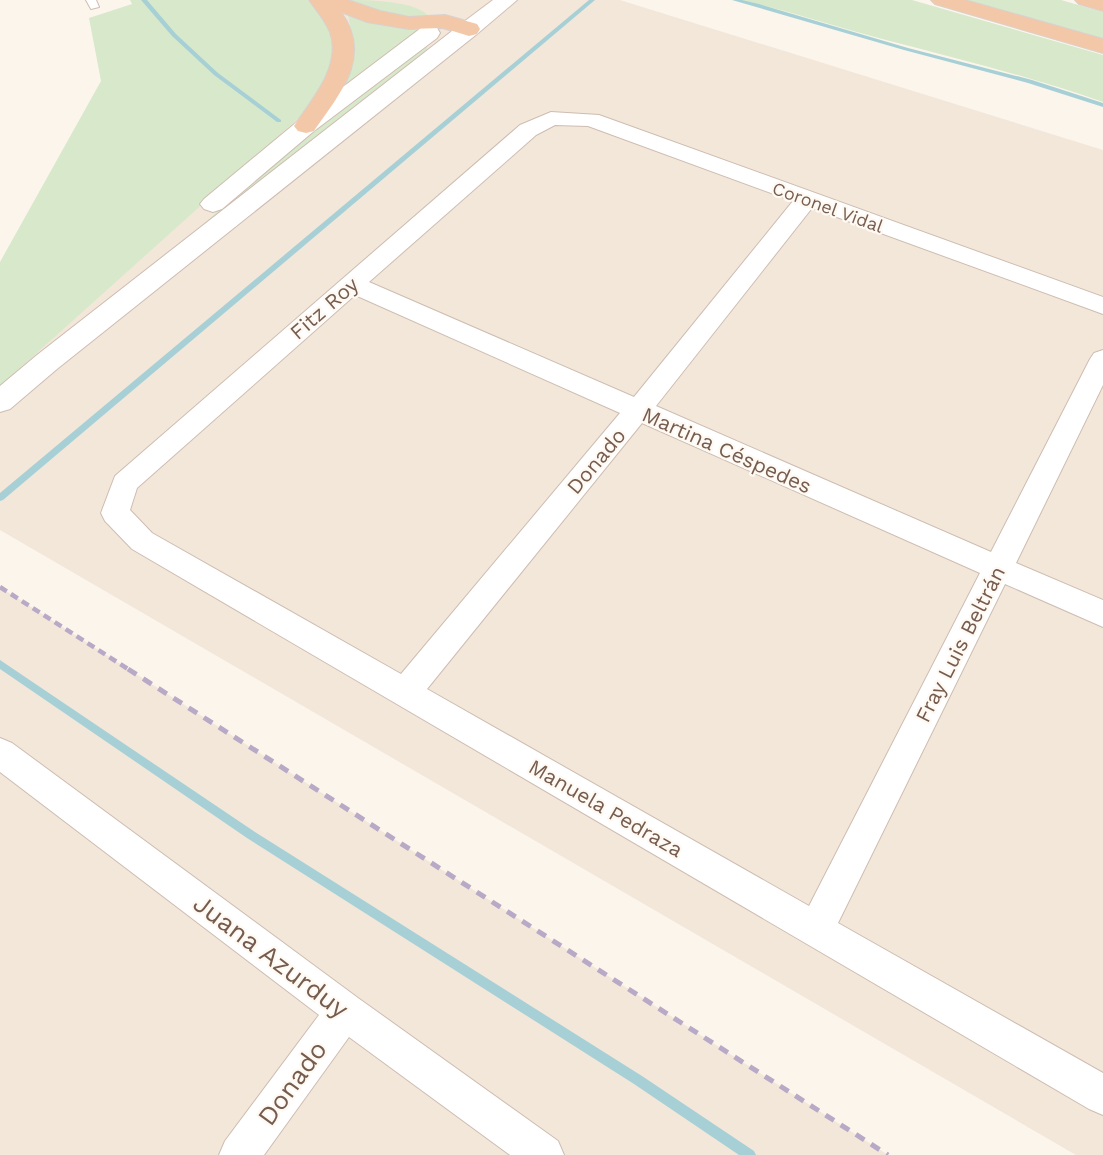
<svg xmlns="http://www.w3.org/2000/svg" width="1103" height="1155" viewBox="0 0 1103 1155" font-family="'Work Sans',sans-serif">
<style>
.residential{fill:#f3e7da}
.green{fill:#d7e9ca}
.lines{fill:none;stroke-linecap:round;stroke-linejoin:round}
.stream{fill:#a7d0d6;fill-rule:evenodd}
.service-casing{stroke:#cebdb1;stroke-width:2}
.minor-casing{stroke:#cebdb1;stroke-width:2}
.tertiary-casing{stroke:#cebdb1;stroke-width:2}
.secondary-casing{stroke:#d3bfb1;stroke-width:2}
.trunk-casing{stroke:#d9d1ce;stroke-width:2}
.service{fill:#fff;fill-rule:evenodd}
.minor{fill:#fff;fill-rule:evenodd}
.tertiary{fill:#fff;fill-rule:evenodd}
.secondary{fill:#fff;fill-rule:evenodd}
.trunk{fill:#f3c8a8;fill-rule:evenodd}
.rail-far1{stroke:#b8a9c6;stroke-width:4.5;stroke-dasharray:8 5;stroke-linecap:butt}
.rail{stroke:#b8a9c6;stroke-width:5;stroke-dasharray:10 8;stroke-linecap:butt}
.labels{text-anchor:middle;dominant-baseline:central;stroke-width:4.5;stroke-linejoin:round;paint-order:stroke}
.far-street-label{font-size:18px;fill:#765c4f;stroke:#fef9f2}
.street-label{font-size:21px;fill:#765c4f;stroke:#fef9f2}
.near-street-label{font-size:26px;fill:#765c4f;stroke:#fef9f2}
</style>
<rect width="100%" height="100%" fill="#fcf5ec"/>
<g class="residential">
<path d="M184 0H620L1103 150V1155H1076L0 530V367Z"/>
<path d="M0 587 888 1155H0Z"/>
</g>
<g class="green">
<path d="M130 0H307C336 25 343 53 325 87 320 96 310 105 304 113L0 386V262L101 81 89 18 132 4Z"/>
<path d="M344 0C367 0 418 0 430 18L403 19Z"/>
<path d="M740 0H912L1103 55V102C1032 77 959 59 886 40 837 27 790 11 740 0Z"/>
<path d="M967 0H1061L1103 12V39Z"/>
<path d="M348 15 375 22 421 28 342 88 353 43Z"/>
<path d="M422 45 427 47V51L420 59 157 265 270 165Z"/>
</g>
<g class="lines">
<g class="stream">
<path d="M141 0H147L176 34 218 73 281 120V122H277L214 75 172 36Z"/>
<path d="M589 0H595L3 500 0 501V493Z"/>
<path d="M732 0H742L759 4 908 48 1032 80 1103 103V107L1028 83 904 50Z"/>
<path d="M0 660 255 832 642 1076 754 1151 756 1155H739L634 1084 247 838 0 669Z"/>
</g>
<defs>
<path id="service" d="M86 0H96L99 7 91 9Z"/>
<g id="minor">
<path d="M551 112 599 115 1103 297V314L812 208 656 406 991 552 1090 359 1094 353 1103 350V385L1016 563 1103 600V627L1005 584 838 923 1103 1073V1115L1089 1109 132 549 105 521 101 513 115 476 520 125ZM555 125 588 126 793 201 634 397 369 282 536 135ZM355 295 620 413 401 674 152 533 130 510 137 488ZM642 423 980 573 809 906 427 689Z"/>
<path d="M0 738 12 743 358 998 558 1141 564 1155H510L349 1037 264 1155H219L225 1141 319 1015 0 772Z"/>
</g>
<g id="tertiary">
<path d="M469 22 477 24 480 29 477 34 57 369 10 409 0 412V386L37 355 461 24Z"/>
<path d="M429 26 437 28 440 33 437 38 314 131 222 209 213 212 204 209 200 204 204 199 298 121 421 28Z"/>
</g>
<path id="secondary" d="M493 0H517L477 34 469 36 461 34 458 29 461 24Z"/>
<g id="trunk">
<path d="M309 0H348L380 11 409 17 445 15 477 24 480 29 477 34 469 36 443 28 409 29 367 22 341 12C373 56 340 94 314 131L306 133 298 131 294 126C312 100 342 66 330 32 325 20 317 11 309 0Z"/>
<path d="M931 0H965L1103 39V53L935 4Z"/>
<path d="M1075 0H1103V11L1079 4Z"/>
</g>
</defs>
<use href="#service" class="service-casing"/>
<use href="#minor" class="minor-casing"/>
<use href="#tertiary" class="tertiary-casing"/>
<use href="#secondary" class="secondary-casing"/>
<use href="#trunk" class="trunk-casing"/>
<use href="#service" class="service"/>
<use href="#minor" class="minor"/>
<use href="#tertiary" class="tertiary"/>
<use href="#secondary" class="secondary"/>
<use href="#trunk" class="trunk"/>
<path class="rail-far1" d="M0 587 131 671"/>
<path class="rail" d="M128 669 888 1155"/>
</g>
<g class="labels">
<g class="far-street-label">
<text transform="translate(828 207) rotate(20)">Coronel Vidal</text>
</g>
<g class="street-label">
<text transform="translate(324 308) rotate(-41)">Fitz Roy</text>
<text transform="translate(727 450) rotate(24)">Martina Céspedes</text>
<text transform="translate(596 461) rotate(-50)">Donado</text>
<text transform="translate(960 644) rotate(-63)">Fray Luis Beltrán</text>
<text transform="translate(606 808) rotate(30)">Manuela Pedraza</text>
</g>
<g class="near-street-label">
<text transform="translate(271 956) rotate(37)">Juana Azurduy</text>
<text transform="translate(292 1083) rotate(-54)">Donado</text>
</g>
</g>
</svg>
